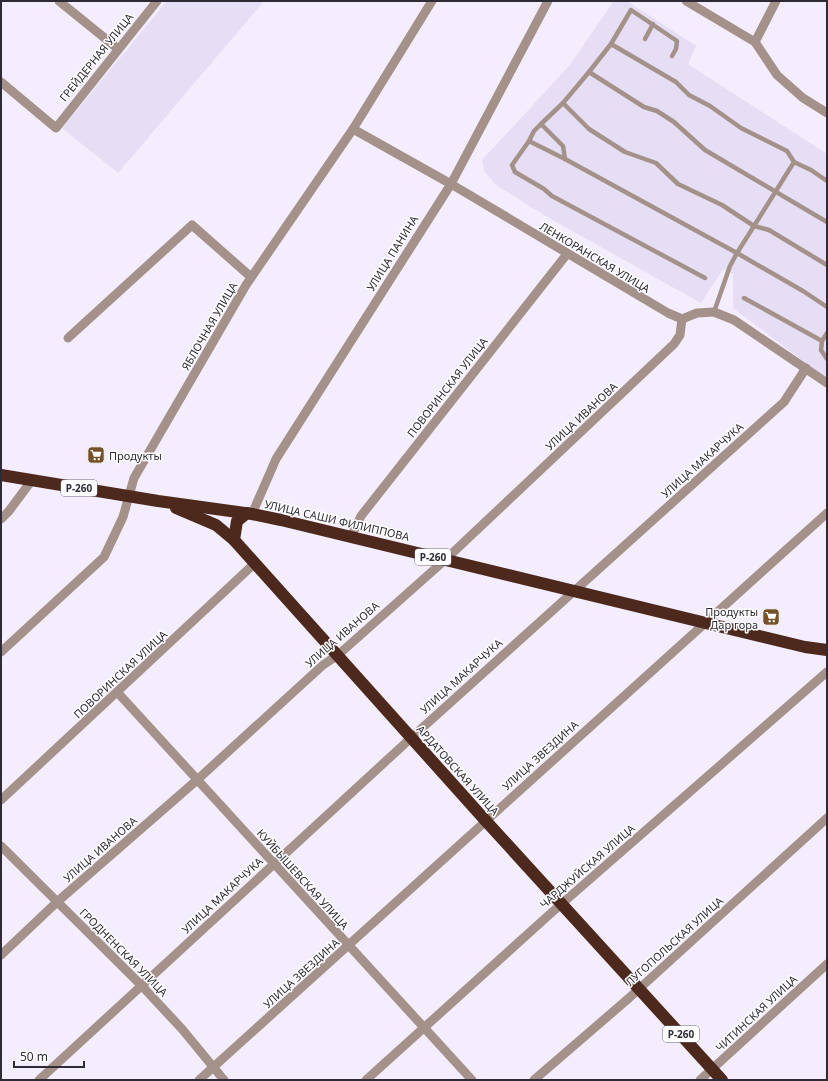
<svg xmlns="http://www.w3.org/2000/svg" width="828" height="1081" viewBox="0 0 828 1081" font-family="'Noto Sans',sans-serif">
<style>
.industrial{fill:#e5def4}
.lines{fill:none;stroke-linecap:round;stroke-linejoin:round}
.lane{stroke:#a4918a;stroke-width:4.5}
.street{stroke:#a4918a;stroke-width:9}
.highway{stroke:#4c291c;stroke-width:12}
.labels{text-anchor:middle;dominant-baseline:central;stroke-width:3;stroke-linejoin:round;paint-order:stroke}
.shield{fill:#fefefe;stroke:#6d6a72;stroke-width:1}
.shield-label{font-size:10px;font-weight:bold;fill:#2f2b36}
.street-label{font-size:11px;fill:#2f2b36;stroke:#fefefe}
.poi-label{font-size:11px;fill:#2f2b36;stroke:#fefefe;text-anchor:start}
</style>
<rect width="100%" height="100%" fill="#f3edfe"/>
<g class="industrial">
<path d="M167 1H264L118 173 62 128Z"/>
<path d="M614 1H627L696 46 688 64 827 154V379L733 308V274L723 269 701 303 549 218 496 185 484 171 482 160 569 66Z"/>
</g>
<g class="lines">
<g class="lane">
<path d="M645 39 653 24"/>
<path d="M611 44 631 10 677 41 676 49 672 56"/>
<path d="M563 103 589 72"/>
<path d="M529 141 534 131 541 124"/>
<path d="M565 159 737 253 730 266 714 312"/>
<path d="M827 181 811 170 794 162 787 151 741 128 710 106 689 95 676 82 611 44 589 72 644 107 657 111 674 122 705 150 827 222"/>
<path d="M827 265 769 230 754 226 737 253 803 291 827 307"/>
<path d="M705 278 552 196 544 189 515 172 512 165 529 141 565 159 563 146 541 124 563 103 589 129 625 152 656 163 678 184 722 205 754 226 794 162"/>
<path d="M744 298 822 341 827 333"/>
<path d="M822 341 821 350 827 359"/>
</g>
<g class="street">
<path d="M59 1 117 48"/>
<path d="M686 1 755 42 777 75 803 98 827 113"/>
<path d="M755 42 776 1"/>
<path d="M1 82 56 128 157 1"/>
<path d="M353 129 451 184 668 313 682 319 697 313 714 312 734 320 827 383"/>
<path d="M68 338 192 225 251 277"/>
<path d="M252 514 276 459 451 184 548 1"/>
<path d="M1 519 9 511 32 480"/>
<path d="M351 537 361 516 567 254"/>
<path d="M1 652 104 557 123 517 134 478 246 285 353 129 432 1"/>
<path d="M118 693 472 1080"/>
<path d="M1 800 255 563"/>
<path d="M1 846 142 986 182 1029 224 1080"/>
<path d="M1 955 57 902 197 780 323 665 338 655 445 560 674 344 680 335 682 319"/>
<path d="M39 1080 411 738 784 402 806 368"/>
<path d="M199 1080 827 513"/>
<path d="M366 1080 550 914 827 672"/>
<path d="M534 1080 629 998 827 818"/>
<path d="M700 1080 827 964"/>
</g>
<g class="highway">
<path d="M1 475 158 501 252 514 281 520 805 647 827 650"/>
<path d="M176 508 216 525 234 540 485 820 722 1080"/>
<path d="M234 540 237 521 247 513"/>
</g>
</g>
<defs>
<symbol id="supermarket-square" viewBox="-11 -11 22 22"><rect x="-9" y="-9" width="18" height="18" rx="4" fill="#735129" stroke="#fefefe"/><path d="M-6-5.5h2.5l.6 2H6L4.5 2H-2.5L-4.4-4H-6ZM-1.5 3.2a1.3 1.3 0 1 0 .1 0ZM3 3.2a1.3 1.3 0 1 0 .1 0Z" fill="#fff"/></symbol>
</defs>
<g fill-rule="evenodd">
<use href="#supermarket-square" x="86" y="445" width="20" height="20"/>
<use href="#supermarket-square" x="761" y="607" width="20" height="20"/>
</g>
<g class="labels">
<g class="shield">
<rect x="61" y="480" width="36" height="16" rx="3"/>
<rect x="415" y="549" width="36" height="16" rx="3"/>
<rect x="663" y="1026" width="36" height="16" rx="3"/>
</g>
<g class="shield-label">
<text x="79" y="488">Р-260</text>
<text x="433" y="557">Р-260</text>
<text x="681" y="1034">Р-260</text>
</g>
<g class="street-label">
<text transform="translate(96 57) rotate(-51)">ГРЕЙДЕРНАЯ УЛИЦА</text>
<text transform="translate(392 253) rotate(-58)">УЛИЦА ПАНИНА</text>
<text transform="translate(595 257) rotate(31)">ЛЕНКОРАНСКАЯ УЛИЦА</text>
<text transform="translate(209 326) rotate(-60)">ЯБЛОЧНАЯ УЛИЦА</text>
<text transform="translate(447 387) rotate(-52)">ПОВОРИНСКАЯ УЛИЦА</text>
<text transform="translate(581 416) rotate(-43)">УЛИЦА ИВАНОВА</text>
<text transform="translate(702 460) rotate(-42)">УЛИЦА МАКАРЧУКА</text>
<text transform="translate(337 520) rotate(13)">УЛИЦА САШИ ФИЛИППОВА</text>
<text transform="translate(342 634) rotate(-41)">УЛИЦА ИВАНОВА</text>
<text transform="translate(120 674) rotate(-43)">ПОВОРИНСКАЯ УЛИЦА</text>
<text transform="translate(461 676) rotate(-42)">УЛИЦА МАКАРЧУКА</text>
<text transform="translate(540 755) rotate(-42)">УЛИЦА ЗВЕЗДИНА</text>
<text transform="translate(458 770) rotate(48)">АРДАТОВСКАЯ УЛИЦА</text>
<text transform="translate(100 849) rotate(-41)">УЛИЦА ИВАНОВА</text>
<text transform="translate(587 866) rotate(-41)">ЧАРДЖУЙСКАЯ УЛИЦА</text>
<text transform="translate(303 879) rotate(48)">КУЙБЫШЕВСКАЯ УЛИЦА</text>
<text transform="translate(222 895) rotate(-43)">УЛИЦА МАКАРЧУКА</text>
<text transform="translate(674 941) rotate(-42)">ЛУГОПОЛЬСКАЯ УЛИЦА</text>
<text transform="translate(124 952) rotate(45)">ГРОДНЕНСКАЯ УЛИЦА</text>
<text transform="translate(301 973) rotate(-42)">УЛИЦА ЗВЕЗДИНА</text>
<text transform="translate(756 1013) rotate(-43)">ЧИТИНСКАЯ УЛИЦА</text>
</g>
<g class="poi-label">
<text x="109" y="455">Продукты</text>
<text x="758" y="611" text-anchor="end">Продукты<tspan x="758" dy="13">Дар гора</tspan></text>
</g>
</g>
<rect width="828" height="1081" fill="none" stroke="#2f2b36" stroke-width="4"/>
<path d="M14 1061v6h70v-6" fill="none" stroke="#2f2b36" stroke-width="2"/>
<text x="20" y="1061" font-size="12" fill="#2f2b36" stroke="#fefefe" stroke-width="3" paint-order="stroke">50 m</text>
</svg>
